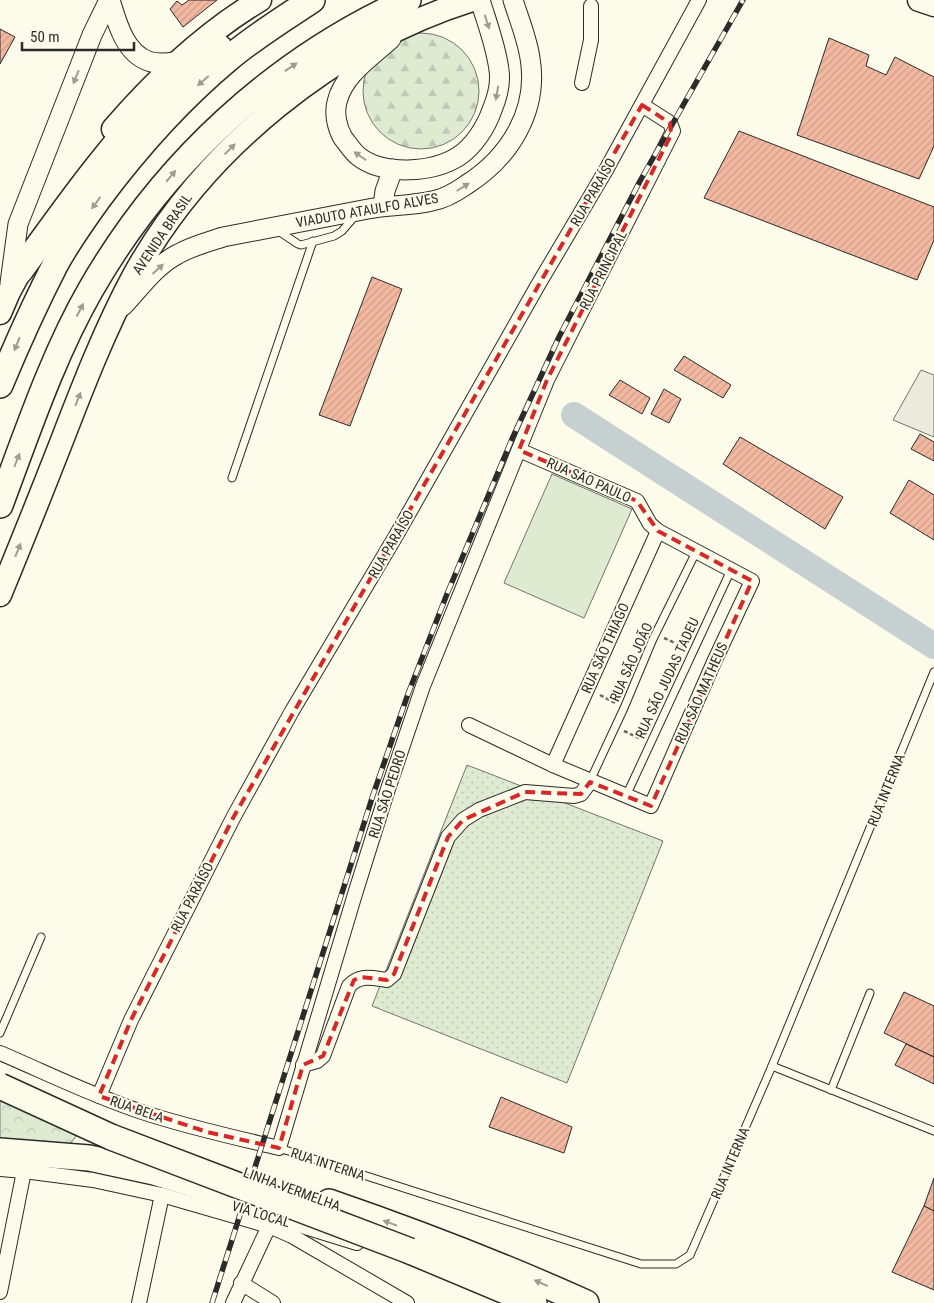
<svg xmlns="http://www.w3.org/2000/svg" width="934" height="1303" font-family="'Roboto Condensed',sans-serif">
	<defs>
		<pattern id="grass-dots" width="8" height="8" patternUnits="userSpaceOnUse" patternTransform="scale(1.25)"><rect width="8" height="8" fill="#deebd1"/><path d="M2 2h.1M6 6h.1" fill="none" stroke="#bfcab4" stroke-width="1.8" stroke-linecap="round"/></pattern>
		<pattern id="forest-firs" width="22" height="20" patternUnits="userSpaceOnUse" patternTransform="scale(1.25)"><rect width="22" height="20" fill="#deebd1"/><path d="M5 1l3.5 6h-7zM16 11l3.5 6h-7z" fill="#bfcab4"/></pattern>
		<pattern id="park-crowns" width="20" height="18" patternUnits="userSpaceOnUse" patternTransform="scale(1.25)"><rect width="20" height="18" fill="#deebd1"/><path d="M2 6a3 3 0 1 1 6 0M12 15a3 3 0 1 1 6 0" fill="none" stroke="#bfcab4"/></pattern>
		<pattern id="building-hatch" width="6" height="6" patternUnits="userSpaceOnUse" patternTransform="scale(1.25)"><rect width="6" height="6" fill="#f2b8a0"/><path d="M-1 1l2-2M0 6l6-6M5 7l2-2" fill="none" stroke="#d09e8a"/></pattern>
	</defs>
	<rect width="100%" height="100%" fill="#fdfbea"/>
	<path fill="url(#grass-dots)" stroke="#74746e" d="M467,765L663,841L567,1083L372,1006Z"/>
	<circle fill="url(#forest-firs)" stroke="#74746e" cx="421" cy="91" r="58"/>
	<path fill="url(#park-crowns)" stroke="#74746e" d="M0,1098L77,1135L70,1144L0,1139Z"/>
	<path fill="#deebd1" stroke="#74746e" d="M552,474L632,509L584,618L504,583Z"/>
	<path fill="#eceadb" stroke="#74746e" d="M921,370L934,375V437L893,420Z"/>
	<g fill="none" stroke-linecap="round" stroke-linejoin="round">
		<path stroke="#c7d0d0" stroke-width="26" d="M574,415L934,646"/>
	</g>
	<g fill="url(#building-hatch)" stroke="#2b2b2b">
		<path d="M189,0H217L183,27L170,9L177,1L182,5Z"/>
		<path d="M0,29L15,37L0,64Z"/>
		<path d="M829,38L869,55L866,66L886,75L895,57L934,77V146L919,179L797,135Z"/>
		<path d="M739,131L934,207V240L917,280L704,198Z"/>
		<path d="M372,277L402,289L350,426L319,415Z"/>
		<path d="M684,356L731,385L723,398L674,370Z"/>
		<path d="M620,380L650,398L642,414L609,395Z"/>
		<path d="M664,389L681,399L669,423L651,414Z"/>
		<path d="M920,434L934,442V461L911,449Z"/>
		<path d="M740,437L843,497L825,529L723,464Z"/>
		<path d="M909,480L934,495V540L890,513Z"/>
		<path d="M904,992L934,1006V1057L884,1033Z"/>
		<path d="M906,1044L934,1057V1084L895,1065Z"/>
		<path d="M501,1097L572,1127L564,1153L489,1127Z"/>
		<path d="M934,1178V1211L924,1206Z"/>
		<path d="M924,1206L934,1211V1290L892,1272Z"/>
	</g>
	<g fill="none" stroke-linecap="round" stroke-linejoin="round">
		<g stroke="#2b2b2b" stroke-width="9">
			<g id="service">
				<path d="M277,230L298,244L301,245L334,236L342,231L355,216"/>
				<path d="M232,478L313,241"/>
				<path d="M590,781L624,708L653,639L696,552"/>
				<path d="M626,796L731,570"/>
				<path d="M0,1033L41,937"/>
				<path d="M772,1066L934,1131"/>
				<path d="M831,1090L870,993"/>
				<path d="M279,1148L641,1264H676L690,1255L772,1066L934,672"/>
			</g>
		</g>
		<g stroke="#2b2b2b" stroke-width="16">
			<g id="minor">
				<path d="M582,83L591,40V6"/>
				<path d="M469,725L553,765L651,806L714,662L752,581L658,531L650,524L637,501L519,450"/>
				<path d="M553,765L658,531"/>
				<path d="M0,1053C47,1073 93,1096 142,1112C187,1127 233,1137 279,1148L355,894L387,792L423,686L547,380L671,135L673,131L670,123L642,105"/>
				<path d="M303,1065L317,1061L323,1056L349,986C360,974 372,978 387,980L394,974L448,837L463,820L479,810L525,792L574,796L581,794L590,782"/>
				<path d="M99,1096L131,1020L233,818L292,711L397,534L538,285L606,170L699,0"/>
				<path d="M0,1169L24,1171L93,1180L162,1195L269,1226L292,1236L407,1303"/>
				<path d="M208,1197L357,1243"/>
				<path d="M241,1283L273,1303"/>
				<path d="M0,1292L24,1171"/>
				<path d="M139,1303L162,1195"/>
				<path d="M233,1303L269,1226"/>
			</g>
		</g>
		<g stroke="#2b2b2b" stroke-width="21">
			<g id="secondary">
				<path d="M110,0C117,22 124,52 148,61C156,64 167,63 175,62"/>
				<path d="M391,39C371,57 343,75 337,102C334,113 337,128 343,138C348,144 352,151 358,156C383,176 433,173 459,156C474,146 486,127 492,110C497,98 501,83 499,70C496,46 487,23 480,0"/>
				<path d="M383,206L385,191L393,169"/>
				<path d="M10,283L18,224L92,35L109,0"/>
				<path d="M123,306C140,288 156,265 178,254C192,246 208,242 223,237C271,228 319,218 368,209C389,205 411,206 432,201C444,199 456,192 466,185C509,158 539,111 530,58C527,38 519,19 513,0"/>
			</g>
		</g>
		<g stroke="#2b2b2b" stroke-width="25">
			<g id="trunk">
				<path d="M919,0L934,5"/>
				<path d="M113,129C156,79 203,34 260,0"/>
				<path d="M0,313L9,292L29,255"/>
				<path d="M0,595C21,544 41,494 61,443C83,386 105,329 134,275C204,148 335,43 472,0"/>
			</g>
		</g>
		<g stroke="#2b2b2b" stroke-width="28">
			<g id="motorway">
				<path d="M20,271C64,211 107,148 160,96C179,78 199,62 219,47"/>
				<path d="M0,385C17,344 35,304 55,265C68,241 84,219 99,198C137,147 179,100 228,59C254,37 283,19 312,0"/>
				<path d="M0,505C27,433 53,355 91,289C164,162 275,60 408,0"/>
				<path d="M0,1151L89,1158L154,1172L219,1192"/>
				<path d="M329,1202C416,1232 502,1265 586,1303"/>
				<path d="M410,1251L534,1303"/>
			</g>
		</g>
		<g stroke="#6a6964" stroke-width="2.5" stroke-dasharray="4 2.5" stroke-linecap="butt">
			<path d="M664,638L684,647"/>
			<path d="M600,695L615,703"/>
			<path d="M624,731L641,739"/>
		</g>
		<use href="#service" stroke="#fdfbea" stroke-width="7"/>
		<use href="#minor" stroke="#fdfbea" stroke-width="14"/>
		<use href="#secondary" stroke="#fdfbea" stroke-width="19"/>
		<use href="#trunk" stroke="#fdfbea" stroke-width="22"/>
		<use href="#motorway" stroke="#fdfbea" stroke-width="25"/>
		<g stroke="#2b2b2b" stroke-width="5.5">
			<path id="rail" d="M212,1303L373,795L408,694L447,594L512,439L559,337L640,181L743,0"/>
		</g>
		<use href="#rail" stroke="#fdfbea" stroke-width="4" stroke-dasharray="11" stroke-linecap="butt"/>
		<g stroke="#2b2b2b" stroke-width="28" stroke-linecap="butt">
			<path id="motorway-bridge" d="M0,1086L111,1137L410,1251"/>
		</g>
		<use href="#motorway-bridge" stroke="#fdfbea" stroke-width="25"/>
	</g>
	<defs><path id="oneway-solid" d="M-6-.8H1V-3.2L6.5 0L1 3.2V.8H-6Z" transform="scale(1.25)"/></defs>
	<g fill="#9e9d94">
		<use href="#oneway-solid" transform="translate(487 22) rotate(72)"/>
		<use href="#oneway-solid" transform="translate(291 67) rotate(-34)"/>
		<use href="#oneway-solid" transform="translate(76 77) rotate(112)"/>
		<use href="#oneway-solid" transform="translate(203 81) rotate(139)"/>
		<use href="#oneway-solid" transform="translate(497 93) rotate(100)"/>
		<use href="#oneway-solid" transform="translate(230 149) rotate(-44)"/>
		<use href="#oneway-solid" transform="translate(360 156) rotate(-145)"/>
		<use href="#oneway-solid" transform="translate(171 176) rotate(-50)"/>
		<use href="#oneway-solid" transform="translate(463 187) rotate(-32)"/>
		<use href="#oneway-solid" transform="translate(96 203) rotate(126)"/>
		<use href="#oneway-solid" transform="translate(158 269) rotate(-42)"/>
		<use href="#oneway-solid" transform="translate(80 310) rotate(-63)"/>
		<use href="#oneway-solid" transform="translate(17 344) rotate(112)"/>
		<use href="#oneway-solid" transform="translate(78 399) rotate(-69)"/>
		<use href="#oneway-solid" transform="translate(17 460) rotate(-69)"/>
		<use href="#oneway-solid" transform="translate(18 550) rotate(-68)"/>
		<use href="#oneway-solid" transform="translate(390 1223) rotate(-160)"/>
		<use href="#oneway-solid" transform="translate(541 1283) rotate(-156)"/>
	</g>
	<path fill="none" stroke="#d62828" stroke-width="4" stroke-dasharray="10 6" stroke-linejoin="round" d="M642,105L670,123L671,135L547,380L519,450L637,501L658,531L752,581L651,806L590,782L581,794L525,792L463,820L448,837L394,974L387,980L361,977L354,980L323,1056L303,1065L279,1148L207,1132L99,1096L131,1020L233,818Z"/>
	<g text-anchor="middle" stroke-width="4" stroke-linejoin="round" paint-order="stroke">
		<g font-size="14" fill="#2b2b2b" stroke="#fdfbea">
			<text transform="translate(593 192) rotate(-60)" y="5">RUA PARAÍSO</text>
			<text transform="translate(367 210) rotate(-10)" y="5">VIADUTO ATAULFO ALVES</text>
			<text transform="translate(162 234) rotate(-56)" y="5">AVENIDA BRASIL</text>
			<text transform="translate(603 270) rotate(-63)" y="5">RUA PRINCIPAL</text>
			<text transform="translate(589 480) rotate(24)" y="5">RUA SÃO PAULO</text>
			<text transform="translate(391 544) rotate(-60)" y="5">RUA PARAÍSO</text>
			<text transform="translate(605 648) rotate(-66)" y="5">RUA SÃO THIAGO</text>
			<text transform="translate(631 662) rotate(-66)" y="5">RUA SÃO JOÃO</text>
			<text transform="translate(667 678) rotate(-65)" y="5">RUA SÃO JUDAS TADEU</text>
			<text transform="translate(701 693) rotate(-66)" y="5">RUA SÃO MATHEUS</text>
			<text transform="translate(886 790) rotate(-68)" y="5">RUA INTERNA</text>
			<text transform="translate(387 794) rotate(-72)" y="5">RUA SÃO PEDRO</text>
			<text transform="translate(192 897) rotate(-63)" y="5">RUA PARAÍSO</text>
			<text transform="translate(137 1109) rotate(19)" y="5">RUA BELA</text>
			<text transform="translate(730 1163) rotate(-67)" y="5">RUA INTERNA</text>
			<text transform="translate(328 1164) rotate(18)" y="5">RUA INTERNA</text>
			<text transform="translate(292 1189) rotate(20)" y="5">LINHA VERMELHA</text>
			<text transform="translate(261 1214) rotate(17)" y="5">VIA LOCAL</text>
		</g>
	</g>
	<path d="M22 42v8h112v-8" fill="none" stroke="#2b2b2b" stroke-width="2.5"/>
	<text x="30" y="42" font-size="15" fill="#2b2b2b" stroke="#fdfbea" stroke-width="4" paint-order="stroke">50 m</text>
</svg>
